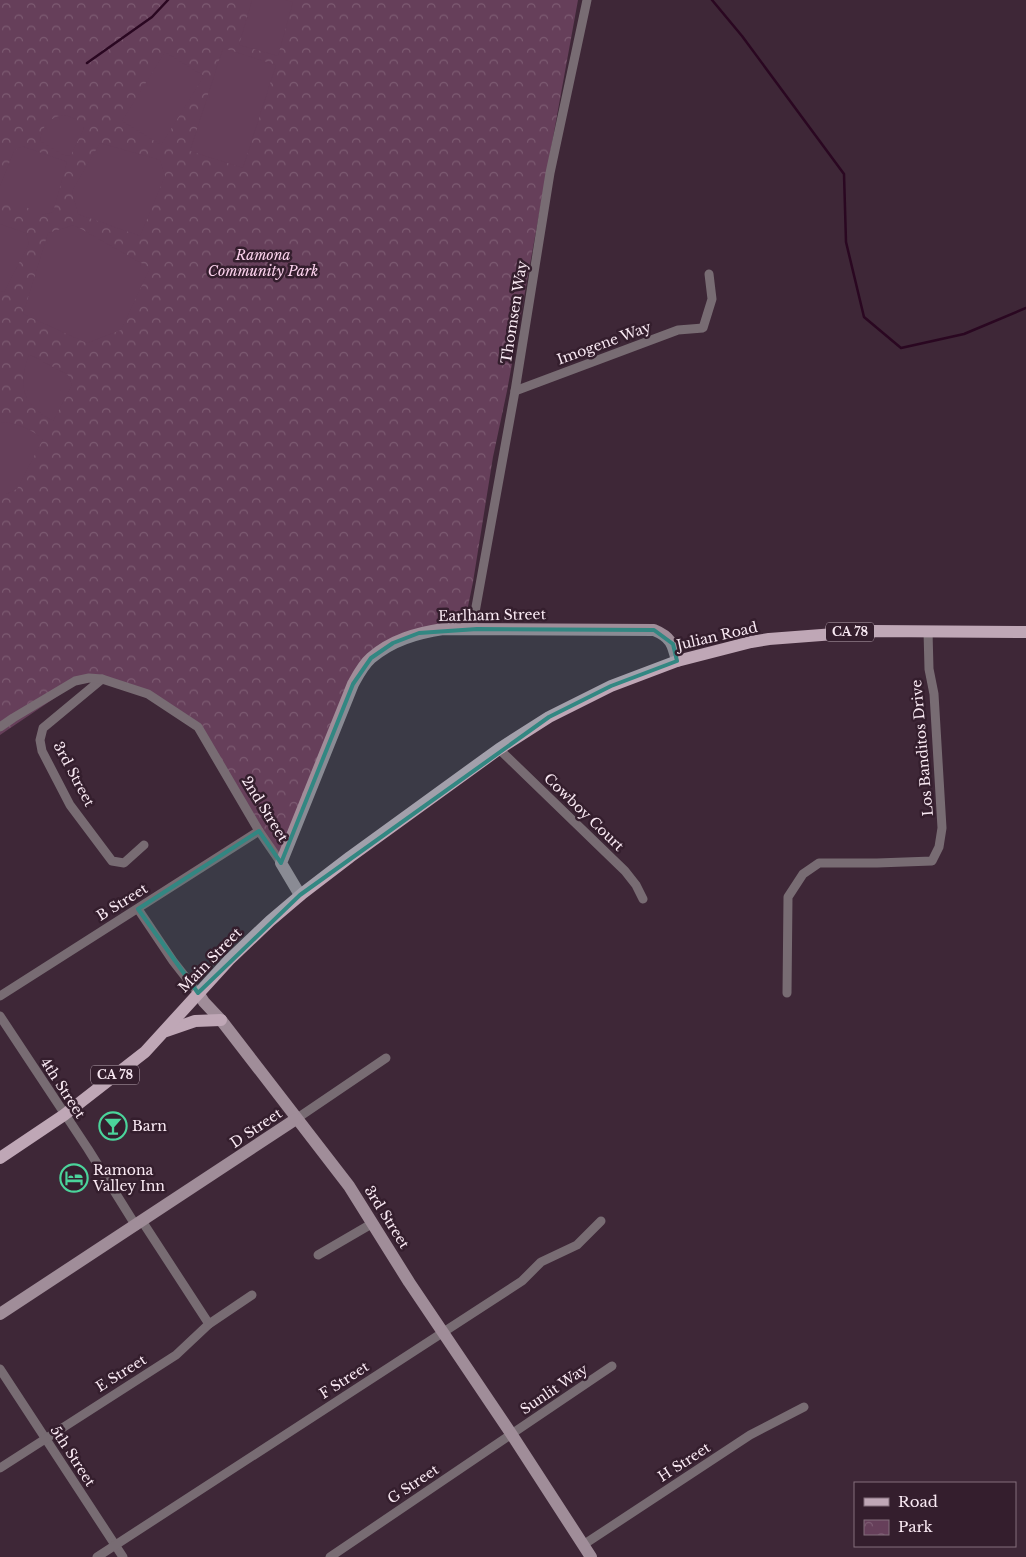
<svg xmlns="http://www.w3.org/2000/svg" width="1026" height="1557" font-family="'Libre Baskerville',serif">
	<defs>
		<pattern id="park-crowns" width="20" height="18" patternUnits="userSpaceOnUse" patternTransform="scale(1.25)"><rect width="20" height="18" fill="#663f5a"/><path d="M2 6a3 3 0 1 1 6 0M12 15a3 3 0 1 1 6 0" fill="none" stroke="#7d5b72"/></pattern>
	</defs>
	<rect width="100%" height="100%" fill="#3e2737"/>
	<path fill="url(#park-crowns)" d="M0,0H578L507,391L493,457L473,582L466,616L458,629L429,631L367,663L284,868L205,738L172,708L99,679L74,685L0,735Z"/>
	<g fill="#663f5a">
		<path d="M252,0H285L293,2L278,56L239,45Z"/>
		<path d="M223,48L276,65L243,168L190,151Z"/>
		<path d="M165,52L204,76L161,145L122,121Z"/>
		<path d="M65,115L76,119L84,128L71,155L65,156L40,141C42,126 49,117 65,115Z"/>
		<path d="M100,143L160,160L165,176L140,236L78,214L72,191Z"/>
		<path d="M22,146L67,162L53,212L42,215L0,194V186L14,151Z"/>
		<path d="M0,224L26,233L29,244L4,292L0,291Z"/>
		<path d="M74,225L150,268L121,330L87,343L23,314L48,233Z"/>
		<path d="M29,354L68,375L72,385L53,421C21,404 18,386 29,354Z"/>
		<path d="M0,422C15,422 31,429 43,439L17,489L6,494L0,491Z"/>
	</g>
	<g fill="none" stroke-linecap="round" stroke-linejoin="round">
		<g stroke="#2a0721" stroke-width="2.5">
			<path d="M712,0L742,36L844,174L846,242L864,317L901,348L964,334L1026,308"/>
			<path d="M87,63L152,17L168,0"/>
		</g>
		<g stroke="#786c73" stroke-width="9">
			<path d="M515,391L678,330L703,328L712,299L709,274"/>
			<path d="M472,629L515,391L550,173L587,0"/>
			<path d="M102,679L43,728L40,740L42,751L70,805L112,861L124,863L144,845"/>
			<path d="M0,727L13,718L75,681L89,678L102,679L148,694L198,727L259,831L281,863"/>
			<path d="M499,749L625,871L636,885L643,899"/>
			<path d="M138,909L173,961L198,993"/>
			<path d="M787,993L788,897L803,874L819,863H877L932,861L939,847L942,828L934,694L929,669L928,631"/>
			<path d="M0,996L259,831"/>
			<path d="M0,1016L88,1149L136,1226"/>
			<path d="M296,1119L386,1058"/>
			<path d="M142,1221L209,1324"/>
			<path d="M318,1255L373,1223"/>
			<path d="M0,1369L123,1557"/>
			<path d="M0,1468L176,1355L209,1324L252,1295"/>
			<path d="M583,1545L750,1435L804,1407"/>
			<path d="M97,1557L522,1281L541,1262L577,1245L601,1221"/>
			<path d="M330,1557L612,1366"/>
		</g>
		<g stroke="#a08d99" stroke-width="12">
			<path d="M300,895L281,863L353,684C358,675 363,665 371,658C392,640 417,633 443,629L654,630C671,637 673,644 677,661"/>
			<path d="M198,993L204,1002L221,1020L349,1186L409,1282L512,1435L591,1557"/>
			<path d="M0,1314L296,1119"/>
		</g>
		<g stroke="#bfa7b6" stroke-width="12">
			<path d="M166,1031L195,1021L221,1020"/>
			<path d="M0,1158L64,1115L145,1052L229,960L270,921L303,893L350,857L499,749L549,717L611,686L677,661L751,642L769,639L874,631L1026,632"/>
		</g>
	</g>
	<path fill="#328782" fill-opacity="0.2" stroke="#328782" stroke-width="4" stroke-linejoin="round" d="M477,629L654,630L673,644L677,661L611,686L549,717L300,895L198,993L138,909L259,831L281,863L353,684L371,658L393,643L419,633Z"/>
	<defs>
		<g id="bar-ring" transform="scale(1.4375)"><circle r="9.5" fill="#341e2d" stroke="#4bd49b" stroke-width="1.5"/><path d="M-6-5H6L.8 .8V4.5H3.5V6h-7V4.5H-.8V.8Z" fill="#4bd49b"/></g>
		<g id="hotel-ring" transform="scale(1.4375)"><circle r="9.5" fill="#341e2d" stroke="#4bd49b" stroke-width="1.5"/><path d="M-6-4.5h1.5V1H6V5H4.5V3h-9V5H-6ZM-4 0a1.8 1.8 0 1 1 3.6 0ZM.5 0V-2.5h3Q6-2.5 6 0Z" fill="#4bd49b"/></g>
	</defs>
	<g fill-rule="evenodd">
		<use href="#bar-ring" x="113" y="1126"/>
		<use href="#hotel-ring" x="74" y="1178"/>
	</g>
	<g text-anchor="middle" stroke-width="5" stroke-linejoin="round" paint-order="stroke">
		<g fill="#341e2d" stroke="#beacb8" stroke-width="1">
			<rect x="826" y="622.5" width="48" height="19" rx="4"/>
			<rect x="91" y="1065.5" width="48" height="19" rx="4"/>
		</g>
		<g font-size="12" font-weight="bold" fill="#f9e9f3">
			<text x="850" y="636">CA 78</text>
			<text x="115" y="1079">CA 78</text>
		</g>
		<g font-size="14" font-style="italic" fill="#fcd2ed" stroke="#341e2d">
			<text x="263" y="260">Ramona<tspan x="263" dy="16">Community Park</tspan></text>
		</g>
		<g font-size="14" fill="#f9e9f3" stroke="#341e2d">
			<text transform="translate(514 312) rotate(-81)" y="5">Thomsen Way</text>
			<text transform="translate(604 343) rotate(-20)" y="5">Imogene Way</text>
			<text transform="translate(492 615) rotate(-1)" y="5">Earlham Street</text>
			<text transform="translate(717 636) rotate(-13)" y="5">Julian Road</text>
			<text transform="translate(922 748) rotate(-95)" y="5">Los Banditos Drive</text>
			<text transform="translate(74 774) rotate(62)" y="5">3rd Street</text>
			<text transform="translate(265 809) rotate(58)" y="5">2nd Street</text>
			<text transform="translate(584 812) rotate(44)" y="5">Cowboy Court</text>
			<text transform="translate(122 902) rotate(-32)" y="5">B Street</text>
			<text transform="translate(210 960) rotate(-46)" y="5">Main Street</text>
			<text transform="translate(63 1088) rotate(57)" y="5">4th Street</text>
			<text transform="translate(256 1128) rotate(-34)" y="5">D Street</text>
			<text transform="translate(387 1217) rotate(58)" y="5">3rd Street</text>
			<text transform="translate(121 1373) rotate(-32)" y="5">E Street</text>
			<text transform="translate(344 1380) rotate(-33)" y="5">F Street</text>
			<text transform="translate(554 1389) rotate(-34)" y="5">Sunlit Way</text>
			<text transform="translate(73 1456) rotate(57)" y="5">5th Street</text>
			<text transform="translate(684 1462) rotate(-33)" y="5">H Street</text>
			<text transform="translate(413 1484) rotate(-34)" y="5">G Street</text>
		</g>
		<g font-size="14" fill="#f9e9f3" stroke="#341e2d" text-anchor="start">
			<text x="132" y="1131">Barn</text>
			<text x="93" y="1175">Ramona<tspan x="93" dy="16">Valley Inn</tspan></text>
		</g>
	</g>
	<rect x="854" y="1482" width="162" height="65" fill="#341e2d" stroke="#836f7c"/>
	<rect x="864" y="1498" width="25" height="8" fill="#bfa7b6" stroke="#836f7c"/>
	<text x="898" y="1507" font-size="15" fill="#f9e9f3">Road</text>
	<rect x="864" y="1520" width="25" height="15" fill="url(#park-crowns)" stroke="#836f7c"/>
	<text x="898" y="1532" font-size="15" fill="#f9e9f3">Park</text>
</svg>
